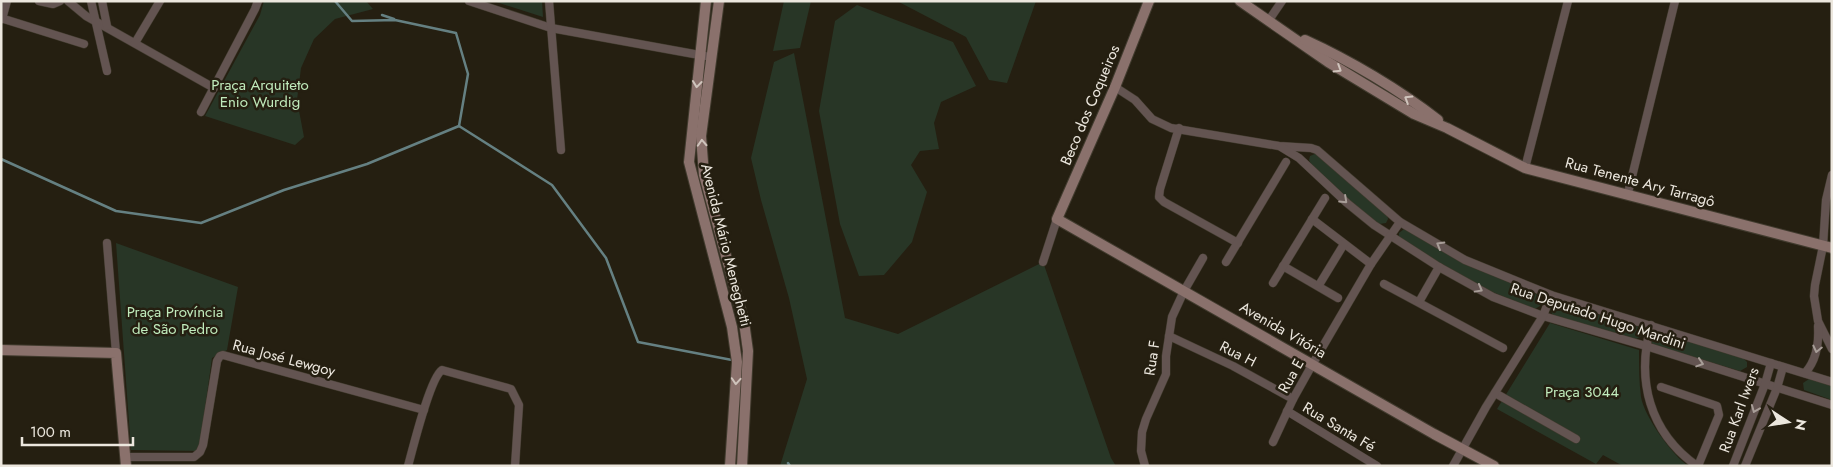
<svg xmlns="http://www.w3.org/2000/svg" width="1833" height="467" font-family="Jost,sans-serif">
	<rect width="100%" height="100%" fill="#251f11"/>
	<g fill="#283626">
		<path d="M264,1H366L373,9L335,19L314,39L301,68L297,100L304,137L295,145L205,116L260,15Z"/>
		<path d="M493,1H542L543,17Z"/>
		<path d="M784,1H811L800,48L773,51Z"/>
		<path d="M897,1H1036L1007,83L989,80L966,37Z"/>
		<path d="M857,5L953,42L976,86L941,102L934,123L939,149L920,151L911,165L927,192L912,242L884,275L859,276L840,224L819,111L835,21Z"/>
		<path d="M794,53L845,318L898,334L1043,262L1111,458L1116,466H780L807,379L789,298L761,200L751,158L774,62Z"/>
		<path d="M1317,153L1387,214L1388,219L1386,223L1379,224L1350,202L1311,164L1309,160L1310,156Z"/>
		<path d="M1404,229L1469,265L1538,295L1541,301L1540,306L1535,309L1495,293L1456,274L1399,238V233Z"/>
		<path d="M116,243L238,287L227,350L212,358L199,451L131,450Z"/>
		<path d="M1556,302L1639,327L1643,330L1642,336L1636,339L1553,315L1549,308L1551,304Z"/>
		<path d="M1550,323L1639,350C1639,366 1639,382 1641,397C1644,416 1673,457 1689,466H1623L1603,455L1596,464L1497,409Z"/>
		<path d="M1657,332L1743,358L1747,362V367L1740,371L1654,345L1650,341L1652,334Z"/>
		<path d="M1809,379L1832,386V400L1804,390L1803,383Z"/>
	</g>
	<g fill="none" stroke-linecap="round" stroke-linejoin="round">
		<g stroke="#658082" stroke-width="2.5">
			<path d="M335,1L352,21L395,20L456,33L468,74L459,126"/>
			<path d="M382,15L394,19"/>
			<path d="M459,126L552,185L606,258L638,342L732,360"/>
			<path d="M1,159L116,211L201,223L284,190L367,164L459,126"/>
			<path d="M788,463L790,466"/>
		</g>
		<g stroke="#413b2e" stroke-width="9">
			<g id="street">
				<path d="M39,1L53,4L60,1"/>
				<path d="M68,1L86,16L214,88"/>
				<path d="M91,1L107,71"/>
				<path d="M102,1L107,26"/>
				<path d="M469,1L551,28L705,56"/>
				<path d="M549,1L561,150"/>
				<path d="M1,18L84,44"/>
				<path d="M2,19L7,1"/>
				<path d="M1269,20L1282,1"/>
				<path d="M135,43L160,1"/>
				<path d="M1115,87L1135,100L1152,119L1171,128L1279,146L1311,148L1317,150L1400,222L1465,260L1551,295L1832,382"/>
				<path d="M201,112L255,9L258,1"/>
				<path d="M1179,128L1160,189L1159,197L1164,202L1238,243"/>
				<path d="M1281,147L1299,158L1347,203L1374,225L1439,267L1493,297L1543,316L1646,346L1832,405"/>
				<path d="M1525,168L1568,1"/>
				<path d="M1832,175L1826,200L1823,246L1815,285L1814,296L1818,321L1832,349"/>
				<path d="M1628,193L1675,1"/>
				<path d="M1312,219L1371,264"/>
				<path d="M107,243L116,353"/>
				<path d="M1043,262L1057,219"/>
				<path d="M1226,262L1286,162"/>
				<path d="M1283,266L1338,298"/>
				<path d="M1273,283L1325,198"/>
				<path d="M1384,284L1503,348"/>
				<path d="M1319,285L1344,244"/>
				<path d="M1419,302L1439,267"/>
				<path d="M1651,325C1636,380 1649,432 1697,466"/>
				<path d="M1169,336L1233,366L1293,399"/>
				<path d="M1805,373C1817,360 1819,343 1818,326"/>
				<path d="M1661,387L1717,406L1719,415L1698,466"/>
				<path d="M1495,393L1576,439"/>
				<path d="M1287,411L1377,466"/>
				<path d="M1273,442L1293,399L1312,365L1371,264L1400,222"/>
				<path d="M125,457H194L200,452L203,445L217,361L220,356L223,355L424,410"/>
				<path d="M408,466C413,448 430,378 442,370L511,389L519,405L515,466"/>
				<path d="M1145,466L1141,451L1142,432L1146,419L1166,374V356L1172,317L1184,291L1203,258"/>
				<path d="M1453,466L1486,407L1543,316L1551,295"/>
				<path d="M1733,466L1765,384L1771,363"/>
				<path d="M1745,466L1777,388L1783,367"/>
			</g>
		</g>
		<g stroke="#413b2e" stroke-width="12">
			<g id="secondary">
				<path d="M706,1L689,162L732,327L737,362L730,466"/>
				<path d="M719,1L701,136L704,175L744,322L748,351L742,466"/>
				<path d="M1149,1L1115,87L1057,219L1434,434L1494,466"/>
				<path d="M1240,1L1328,62L1414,114L1447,128L1525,168L1832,248"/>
				<path d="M1305,40C1349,60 1400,90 1438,120"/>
				<path d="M1,350L116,353L126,466"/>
			</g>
		</g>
		<use href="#street" stroke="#635451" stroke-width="8"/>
		<use href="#secondary" stroke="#8a716c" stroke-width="10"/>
	</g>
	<defs><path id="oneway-chevron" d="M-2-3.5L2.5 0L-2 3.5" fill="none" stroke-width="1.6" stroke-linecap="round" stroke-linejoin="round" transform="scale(1.25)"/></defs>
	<g stroke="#cfc4bc">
		<use href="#oneway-chevron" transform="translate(1338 69) rotate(32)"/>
		<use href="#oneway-chevron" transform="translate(697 84) rotate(96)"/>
		<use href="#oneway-chevron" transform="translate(1408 99) rotate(-148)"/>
		<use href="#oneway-chevron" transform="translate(702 143) rotate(-93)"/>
		<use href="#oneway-chevron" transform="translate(736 381) rotate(94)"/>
	</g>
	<g stroke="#a89e98">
		<use href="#oneway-chevron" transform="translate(1344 200) rotate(43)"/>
		<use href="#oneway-chevron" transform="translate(1440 245) rotate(-150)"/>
		<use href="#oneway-chevron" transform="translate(1479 289) rotate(29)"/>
		<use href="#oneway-chevron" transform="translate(1817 349) rotate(103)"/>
		<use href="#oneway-chevron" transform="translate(1700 363) rotate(18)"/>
		<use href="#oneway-chevron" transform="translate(1755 409) rotate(112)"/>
	</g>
	<g text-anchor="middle" stroke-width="5" stroke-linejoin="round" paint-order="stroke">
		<g font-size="15" fill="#c0ebbc" stroke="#251f11">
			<text x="260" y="90">Praça Arquiteto<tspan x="260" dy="17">Enio Wurdig</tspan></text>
			<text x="175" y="317">Praça Província<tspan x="175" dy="17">de São Pedro</tspan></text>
			<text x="1582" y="397">Praça 3044</text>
		</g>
		<g font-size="15" fill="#ece7de" stroke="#251f11">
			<text transform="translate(1090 105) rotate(-67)" y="5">Beco dos Coqueiros</text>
			<text transform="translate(1640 182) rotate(15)" y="5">Rua Tenente Ary Tarragô</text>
			<text transform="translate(726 245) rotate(76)" y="5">Avenida Mário Meneghetti</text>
			<text transform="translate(1598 316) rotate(18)" y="5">Rua Deputado Hugo Mardini</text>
			<text transform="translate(1283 330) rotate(30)" y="5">Avenida Vitória</text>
			<text transform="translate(1238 354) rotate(27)" y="5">Rua H</text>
			<text transform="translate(284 358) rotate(15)" y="5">Rua José Lewgoy</text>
			<text transform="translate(1152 358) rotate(-81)" y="5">Rua F</text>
			<text transform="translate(1291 376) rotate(-61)" y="5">Rua E</text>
			<text transform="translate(1739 410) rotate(-70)" y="5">Rua Karl Iwers</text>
			<text transform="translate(1339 427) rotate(31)" y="5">Rua Santa Fé</text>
		</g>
	</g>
	<rect width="1833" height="467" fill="none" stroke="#ece7de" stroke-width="5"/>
	<g transform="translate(1788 422) rotate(102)" stroke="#251f11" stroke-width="4" paint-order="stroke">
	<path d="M0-4L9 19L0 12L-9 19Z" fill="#ece7de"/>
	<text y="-8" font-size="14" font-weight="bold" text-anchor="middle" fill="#ece7de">N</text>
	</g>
	<path d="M22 437v8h111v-8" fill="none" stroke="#ece7de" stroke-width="2.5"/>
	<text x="30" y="437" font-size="15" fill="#ece7de" stroke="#251f11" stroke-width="4" paint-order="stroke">100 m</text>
</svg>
